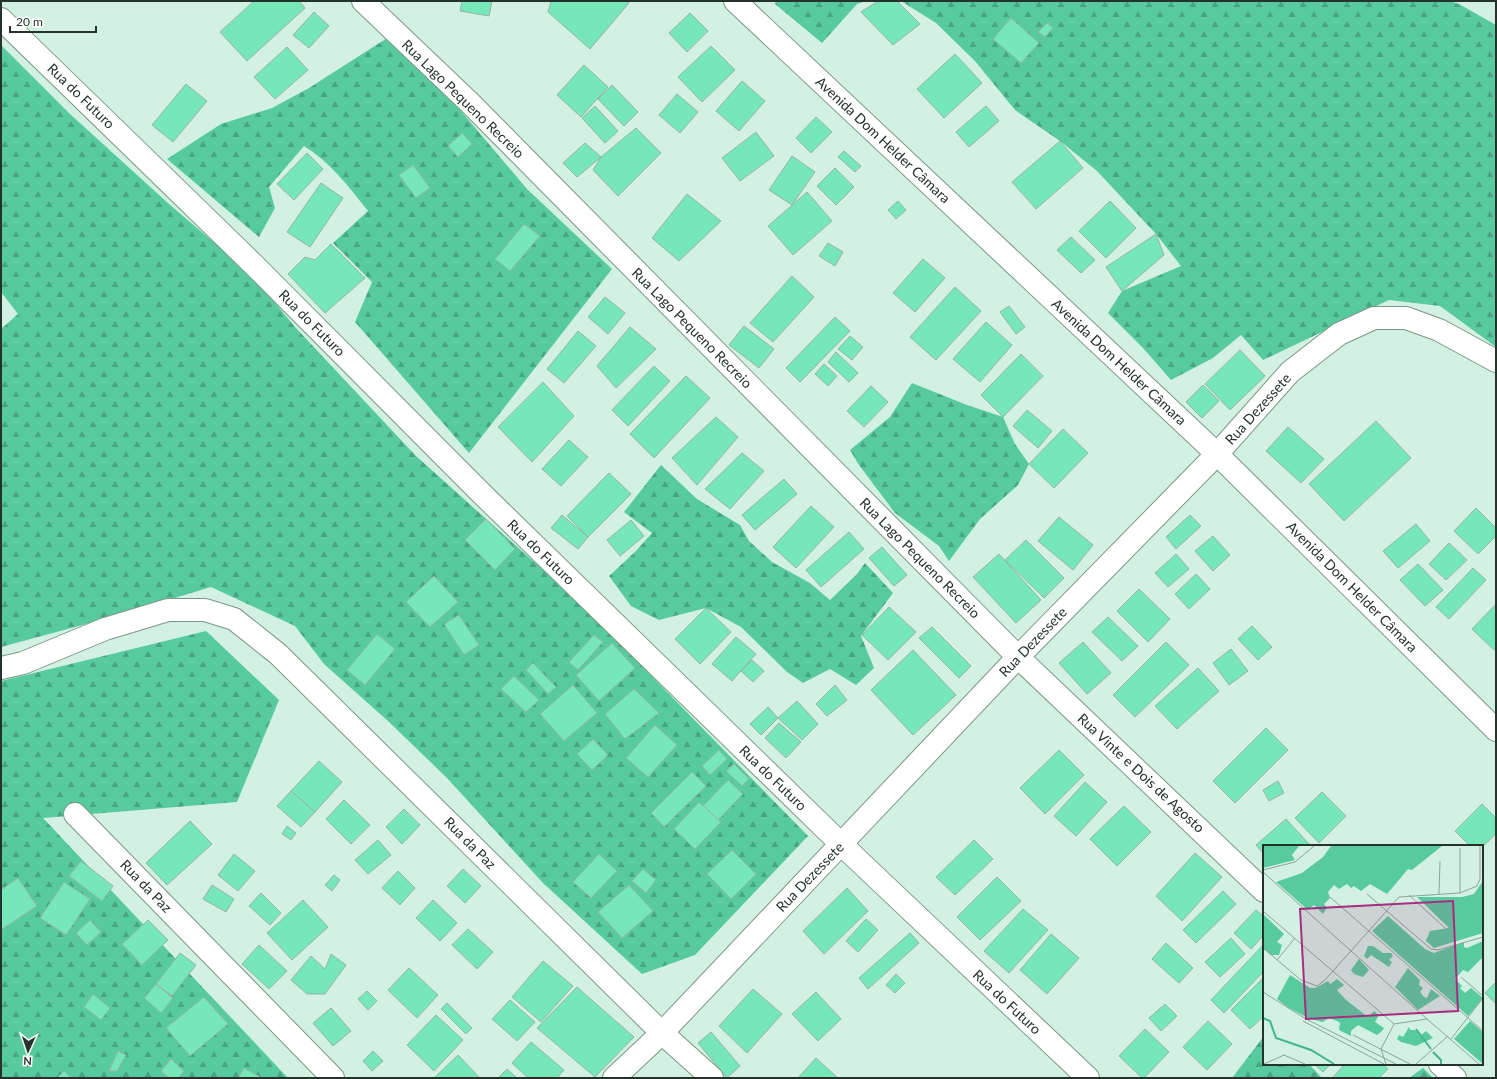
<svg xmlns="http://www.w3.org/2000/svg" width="1497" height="1079" font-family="Lato,sans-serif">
	<defs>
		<pattern id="forest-firs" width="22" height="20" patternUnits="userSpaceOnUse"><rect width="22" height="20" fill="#57cb9e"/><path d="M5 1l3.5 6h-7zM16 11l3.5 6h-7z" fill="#48a581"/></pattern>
	</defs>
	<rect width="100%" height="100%" fill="#d3f1e2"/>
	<g fill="url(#forest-firs)">
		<path d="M776,1H866L857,4L822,43L775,4Z"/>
		<path d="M901,1H1450L1459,4L1496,25V347L1440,306L1389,300L1263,360L1241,335L1213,358L1171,380L1143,348L1108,313L1122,291L1181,266L1156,234L1097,171L1060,141L1015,110L975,61L936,23Z"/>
		<path d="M395,33L527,189L612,269L469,453L355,322L372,282L333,243L368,211C349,187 330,162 304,146L269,187L275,208L259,237L167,159L221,124L272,108L309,88Z"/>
		<path d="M1,45L70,114L169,204L252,275L295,327L416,456L581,604L808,836L695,955L642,974L543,883L447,778L388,721L324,664L295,626L211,587L112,617L1,647V329L18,314L1,292Z"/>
		<path d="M912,383L967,405L1003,417L1015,444L1029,464L1018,485L980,519L949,561L939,546L895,513L859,465L850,450L890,417Z"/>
		<path d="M661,465L697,499L740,525L749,541L772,562L810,583L830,600L857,574L865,563L893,593L861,636L874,668L856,685L830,669L803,683L787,672L741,627L706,608L659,620L631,606L609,576L636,551L652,533L624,512Z"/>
		<path d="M206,631L279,700L237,802L43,818L288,1078H1V681Z"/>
		<path d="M1264,1036V1064H1309L1322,1078H1232Z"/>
		<path d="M1423,1068L1433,1078H1409Z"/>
	</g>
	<g fill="#76e7b9" stroke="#97b3a5">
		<path d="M254,1H299L305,8L247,61L220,32Z"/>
		<path d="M462,1H492L489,16L460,11Z"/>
		<path d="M551,1H627L629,3L590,49L548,12Z"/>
		<path d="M878,1H897L920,24L893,45L861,12Z"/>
		<path d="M314,12L329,26L309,48L293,35Z"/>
		<path d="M690,13L708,31L687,52L669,33Z"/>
		<path d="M1011,18L1039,43L1021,63L993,39Z"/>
		<path d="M1047,23L1053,28L1045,37L1038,32Z"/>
		<path d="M711,46L735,70L702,102L678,77Z"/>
		<path d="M287,47L308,70L275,99L254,77Z"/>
		<path d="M955,54L982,83L944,118L917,89Z"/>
		<path d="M584,65L608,87L581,117L557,95Z"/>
		<path d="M742,81L765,101L739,131L716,111Z"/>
		<path d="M186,84L207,101L173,142L152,125Z"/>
		<path d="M612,85L638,112L624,126L598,99Z"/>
		<path d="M677,94L698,112L680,133L659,115Z"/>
		<path d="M595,106L618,131L605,143L582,118Z"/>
		<path d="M986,106L999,121L969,147L956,132Z"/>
		<path d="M816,117L832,132L811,153L796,138Z"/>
		<path d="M636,128L661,153L618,196L593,170L601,157Z"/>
		<path d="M756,132L774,156L740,181L722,158Z"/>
		<path d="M462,133L472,144L458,157L448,146Z"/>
		<path d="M1060,141L1083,168L1036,209L1012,182Z"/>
		<path d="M585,143L601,157L577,177L563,163Z"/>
		<path d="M844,151L861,166L855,172L838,157Z"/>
		<path d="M307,153L323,169L294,200L277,184Z"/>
		<path d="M792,156L815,172L792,205L769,190Z"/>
		<path d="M413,165L430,188L416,198L399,175Z"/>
		<path d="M835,168L854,187L836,205L817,186Z"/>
		<path d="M321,183L343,198L310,247L287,232Z"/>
		<path d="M807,192L832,221L793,255L768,226Z"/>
		<path d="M687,194L721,221L679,261L652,238Z"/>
		<path d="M898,201L906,210L896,219L888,210Z"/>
		<path d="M1110,201L1136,228L1106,258L1079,231Z"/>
		<path d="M524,224L540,236L510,271L495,259Z"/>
		<path d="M1156,234L1164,255L1122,291L1106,267Z"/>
		<path d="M1071,237L1095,260L1081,273L1057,250Z"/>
		<path d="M828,243L843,252L835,266L819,256Z"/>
		<path d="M331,244L365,278L325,313L288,274L305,257L315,260Z"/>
		<path d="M923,259L945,278L915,312L893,293Z"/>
		<path d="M792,276L814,297L773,342L750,323Z"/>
		<path d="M955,287L981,311L936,360L910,337Z"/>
		<path d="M605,297L625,313L608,334L588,317Z"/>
		<path d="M1009,306L1025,327L1016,334L1000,312Z"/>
		<path d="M835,317L850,331L800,382L786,368Z"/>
		<path d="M986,322L1012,345L980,382L953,359Z"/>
		<path d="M744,326L774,349L759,368L729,345Z"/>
		<path d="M630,327L656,349L616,388L597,366Z"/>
		<path d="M578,331L596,346L564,383L547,369Z"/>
		<path d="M850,336L863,347L852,360L838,349Z"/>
		<path d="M1240,350L1265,376L1230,410L1205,384Z"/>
		<path d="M836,352L858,373L849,382L828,362Z"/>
		<path d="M1021,354L1043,376L1003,417L981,395Z"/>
		<path d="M824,364L837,376L828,386L815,374Z"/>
		<path d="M654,366L670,381L628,426L612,410Z"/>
		<path d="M686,376L710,398L654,458L630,434Z"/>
		<path d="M543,382L574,416L532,462L498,427Z"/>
		<path d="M1203,385L1219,401L1202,418L1186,402Z"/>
		<path d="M871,386L888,402L864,427L847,411Z"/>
		<path d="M1027,410L1052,431L1038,448L1013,426Z"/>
		<path d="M716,417L738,437L697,485L672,458Z"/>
		<path d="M1376,421L1411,458L1344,521L1309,484Z"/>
		<path d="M1288,427L1324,459L1301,483L1266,451Z"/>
		<path d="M1063,429L1088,453L1054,488L1029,464Z"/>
		<path d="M569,440L588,457L561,486L542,469Z"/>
		<path d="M742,453L764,471L730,509L705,489Z"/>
		<path d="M609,473L631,494L588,537L567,516Z"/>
		<path d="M784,479L797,494L755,530L742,515Z"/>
		<path d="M811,506L834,527L796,568L773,547Z"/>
		<path d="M1476,508L1496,528V536L1478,554L1454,531Z"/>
		<path d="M562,515L588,537L578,549L551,528Z"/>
		<path d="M1190,515L1201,526L1176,549L1166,537Z"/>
		<path d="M1059,517L1093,545L1073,570L1038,541Z"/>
		<path d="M486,519L515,549L495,570L465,540Z"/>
		<path d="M631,520L644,536L620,556L607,540Z"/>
		<path d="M1416,524L1430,541L1398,568L1383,551Z"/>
		<path d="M849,532L864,549L821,587L806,570Z"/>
		<path d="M1213,536L1230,555L1213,571L1195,551Z"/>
		<path d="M1026,540L1064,578L1044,598L1005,560Z"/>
		<path d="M1449,543L1467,560L1446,580L1429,564Z"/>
		<path d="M882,547L907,575L894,586L869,558Z"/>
		<path d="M999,554L1041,600L1016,623L973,577Z"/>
		<path d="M1176,554L1189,569L1168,587L1155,573Z"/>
		<path d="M1418,564L1443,590L1425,606L1400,580Z"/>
		<path d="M1473,568L1486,580L1449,619L1436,607Z"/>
		<path d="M1196,574L1210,589L1189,609L1175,594Z"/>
		<path d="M434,576L458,602L430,627L406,602Z"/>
		<path d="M1139,589L1170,619L1148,642L1117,611Z"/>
		<path d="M1496,604V648L1494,650L1472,629Z"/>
		<path d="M889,607L916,632L888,660L862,635Z"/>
		<path d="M706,608L731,632L700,664L675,639Z"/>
		<path d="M459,615L479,645L464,655L444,624Z"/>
		<path d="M1108,617L1138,646L1122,661L1092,632Z"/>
		<path d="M1252,626L1272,647L1258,660L1238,639Z"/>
		<path d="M932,627L971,666L959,678L919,638Z"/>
		<path d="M377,634L395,649L365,685L347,670Z"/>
		<path d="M594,635L603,642L578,670L569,662Z"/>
		<path d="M736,637L756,654L732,681L712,664Z"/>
		<path d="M1083,642L1111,673L1087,694L1059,663Z"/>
		<path d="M1166,642L1189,665L1135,717L1113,695Z"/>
		<path d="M612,643L635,668L599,701L576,675Z"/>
		<path d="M1231,649L1248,671L1229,685L1213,663Z"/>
		<path d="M913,650L956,695L913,735L871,690Z"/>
		<path d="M752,660L764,671L753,682L741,671Z"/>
		<path d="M533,663L556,687L548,694L526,670Z"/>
		<path d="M1198,668L1219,691L1177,729L1155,706Z"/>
		<path d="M514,676L539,700L526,712L501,689Z"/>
		<path d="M573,685L597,713L564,741L540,714Z"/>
		<path d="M835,685L847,700L827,716L816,704Z"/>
		<path d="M634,689L659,713L625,739L605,714Z"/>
		<path d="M797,701L818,724L802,740L778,718Z"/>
		<path d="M768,707L778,718L761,735L750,724Z"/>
		<path d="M779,723L801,742L786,758L765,738Z"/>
		<path d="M655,725L677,745L648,777L626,758Z"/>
		<path d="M1266,728L1288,750L1235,803L1213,781Z"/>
		<path d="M593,739L608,755L592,770L577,754Z"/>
		<path d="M719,750L727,759L710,775L702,766Z"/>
		<path d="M1059,750L1084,775L1045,814L1020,788Z"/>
		<path d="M319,761L342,782L315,812L291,791Z"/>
		<path d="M734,764L749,779L742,786L726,771Z"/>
		<path d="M692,772L706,786L664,827L651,813Z"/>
		<path d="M728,780L743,794L718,820L703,806Z"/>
		<path d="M1278,781L1284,793L1269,801L1263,790Z"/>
		<path d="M1085,782L1107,802L1076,836L1054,816Z"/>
		<path d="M291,791L315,812L301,827L277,806Z"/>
		<path d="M1322,792L1346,816L1319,843L1295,818Z"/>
		<path d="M344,800L370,825L351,844L326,819Z"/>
		<path d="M699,802L721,822L695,849L674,829Z"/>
		<path d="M1482,804L1496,818V834L1482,847V846H1470L1455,831Z"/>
		<path d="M1124,806L1151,832L1117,866L1090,839Z"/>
		<path d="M404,809L420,825L402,844L386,827Z"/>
		<path d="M1286,819L1311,846H1264V854L1256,845Z"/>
		<path d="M190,821L212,844L167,885L146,863Z"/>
		<path d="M287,826L296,833L291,840L282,834Z"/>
		<path d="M378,840L391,855L368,874L355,860Z"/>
		<path d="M974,840L993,859L955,895L936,877Z"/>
		<path d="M732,850L756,874L731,899L707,874Z"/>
		<path d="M1195,853L1222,877L1182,921L1156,896Z"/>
		<path d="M234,854L255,871L238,891L218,875Z"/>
		<path d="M599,854L617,871L591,898L573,882Z"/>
		<path d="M81,861L113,886L102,901L69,876Z"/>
		<path d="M463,869L481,886L465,903L447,886Z"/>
		<path d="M643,869L656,880L646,893L632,881Z"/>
		<path d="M398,871L415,888L400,905L382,888Z"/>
		<path d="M334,875L340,880L332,891L325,885Z"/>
		<path d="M997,877L1021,901L980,940L957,917Z"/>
		<path d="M18,878L37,906L1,930V890Z"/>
		<path d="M64,882L90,899L66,935L40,918Z"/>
		<path d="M212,885L234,899L226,912L203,899Z"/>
		<path d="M629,885L653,911L622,938L598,912Z"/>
		<path d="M847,888L868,911L824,954L803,931Z"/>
		<path d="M1223,891L1236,904L1196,943L1183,930Z"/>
		<path d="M261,893L281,913L270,925L249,906Z"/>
		<path d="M303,900L328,927L292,960L267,933Z"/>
		<path d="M433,900L457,923L440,941L416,918Z"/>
		<path d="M1023,909L1048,930L1009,973L984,951Z"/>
		<path d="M1256,910L1264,917V935L1251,949L1234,933Z"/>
		<path d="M866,919L878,930L858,952L846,941Z"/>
		<path d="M90,920L101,932L87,945L76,933Z"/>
		<path d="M148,920L168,940L142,965L122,944Z"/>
		<path d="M468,929L493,952L477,969L452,945Z"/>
		<path d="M910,933L919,943L868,989L859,978Z"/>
		<path d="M1051,934L1079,958L1047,994L1020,970Z"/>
		<path d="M1231,938L1245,954L1220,977L1205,962Z"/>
		<path d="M1166,943L1193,968L1179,983L1152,959Z"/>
		<path d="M1264,944V971L1224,1013L1211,1000Z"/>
		<path d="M259,945L287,971L269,989L242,964Z"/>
		<path d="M180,953L196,965L172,996L156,984Z"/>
		<path d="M331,954L346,965L325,994H307L291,980L311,956L325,969Z"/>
		<path d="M543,961L573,986L541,1022L512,997Z"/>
		<path d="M409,968L438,995L417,1018L388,990Z"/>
		<path d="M896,974L905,983L895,993L886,985Z"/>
		<path d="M1264,977V1016L1250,1029L1231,1010Z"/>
		<path d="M1496,982V1004L1485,993Z"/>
		<path d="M156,984L173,998L161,1013L144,998Z"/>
		<path d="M577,987L634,1037L595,1077L537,1028Z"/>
		<path d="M753,989L782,1014L747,1053L719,1026Z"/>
		<path d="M367,991L377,1001L368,1010L358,999Z"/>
		<path d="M816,992L841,1019L818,1041L792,1014Z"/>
		<path d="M93,994L110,1008L101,1020L84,1007Z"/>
		<path d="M204,997L228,1024L190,1056L166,1028Z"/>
		<path d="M510,1000L535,1022L517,1041L492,1019Z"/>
		<path d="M447,1003L472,1028L466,1034L441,1009Z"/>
		<path d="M1165,1004L1177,1016L1161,1031L1149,1018Z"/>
		<path d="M331,1008L351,1031L333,1046L313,1023Z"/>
		<path d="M436,1015L463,1040L434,1071L407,1045Z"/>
		<path d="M1208,1021L1232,1044L1207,1070L1183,1047Z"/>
		<path d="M1145,1029L1169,1052L1144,1078H1142L1119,1056Z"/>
		<path d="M711,1032L740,1066L727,1078L698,1043Z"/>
		<path d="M531,1042L564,1070L557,1078H528L512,1063Z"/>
		<path d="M118,1051L126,1055L117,1071H109Z"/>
		<path d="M373,1051L383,1061L372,1071L363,1061Z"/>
		<path d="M458,1055L480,1078H434Z"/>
		<path d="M816,1058L838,1078H798Z"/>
		<path d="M171,1059L184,1071L178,1078H169L161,1071Z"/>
		<path d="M1314,1064H1331L1323,1072Z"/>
		<path d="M1345,1064H1382L1388,1069L1379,1078H1332Z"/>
		<path d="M244,1068L262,1078H238Z"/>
		<path d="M507,1069L517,1078H498Z"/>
		<path d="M64,1071L71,1078H57Z"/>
	</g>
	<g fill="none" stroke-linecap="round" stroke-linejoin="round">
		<g stroke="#7b978a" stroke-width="24">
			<g id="minor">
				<path d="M363,1L470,103L1018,657L1264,891"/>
				<path d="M735,1L1217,454L1496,730"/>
				<path d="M1,19L253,264L480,492L841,844L1088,1078"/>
				<path d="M1,668L23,663L105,629L168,610H205L234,619L278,654L662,1033L712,1078"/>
				<path d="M75,814L333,1078"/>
				<path d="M1440,1064L1455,1078"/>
				<path d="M614,1078L662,1033L1018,657L1217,454L1290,372L1339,334L1374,318H1406L1439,330L1496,361"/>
			</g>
		</g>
		<use href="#minor" stroke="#fff" stroke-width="22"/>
		<path stroke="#607269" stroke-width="1" d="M1495,1H1496"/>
	</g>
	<g text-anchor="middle" stroke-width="3" stroke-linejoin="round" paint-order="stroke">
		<g font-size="14" fill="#25312b" stroke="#fff">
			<text transform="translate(81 96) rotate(44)" y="5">Rua do Futuro</text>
			<text transform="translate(463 99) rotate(44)" y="5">Rua Lago Pequeno Recreio</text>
			<text transform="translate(883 140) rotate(43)" y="5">Avenida Dom Helder Câmara</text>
			<text transform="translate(312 323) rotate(45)" y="5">Rua do Futuro</text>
			<text transform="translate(692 328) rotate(45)" y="5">Rua Lago Pequeno Recreio</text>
			<text transform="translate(1119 362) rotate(43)" y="5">Avenida Dom Helder Câmara</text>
			<text transform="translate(1258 409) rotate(-48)" y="5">Rua Dezessete</text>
			<text transform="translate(541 552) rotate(44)" y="5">Rua do Futuro</text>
			<text transform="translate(920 558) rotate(45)" y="5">Rua Lago Pequeno Recreio</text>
			<text transform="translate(1352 587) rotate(45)" y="5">Avenida Dom Helder Câmara</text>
			<text transform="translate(1033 642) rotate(-46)" y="5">Rua Dezessete</text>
			<text transform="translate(1141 773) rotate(43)" y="5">Rua Vinte e Dois de Agosto</text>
			<text transform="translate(773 778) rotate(44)" y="5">Rua do Futuro</text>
			<text transform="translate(470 843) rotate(45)" y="5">Rua da Paz</text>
			<text transform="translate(810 877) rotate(-46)" y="5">Rua Dezessete</text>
			<text transform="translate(146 886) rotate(46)" y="5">Rua da Paz</text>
			<text transform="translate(1007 1002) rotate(43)" y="5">Rua do Futuro</text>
		</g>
	</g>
	<g transform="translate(1263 845)">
		<rect width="220" height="220" fill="#d3f1e2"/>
		<path d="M0,1H36L29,10L32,15L0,23ZM68,1H179L149,25L145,24L124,49L107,39L98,46L91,41L88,43L84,39L76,44L71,40L65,47L67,53L61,59L64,63L60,69L51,60L45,65L13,37L39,28L60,12ZM220,36V88L171,103L163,96L167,86L186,83L154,52H199L211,49ZM0,69L21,89L14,97L19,100L16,110H8L0,103ZM125,71L162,104L171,108L201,97V102L204,103L220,96V112L205,127L200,125L192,134L199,141L197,143L202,148L208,143L220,153L205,171L109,86ZM105,101H110L120,108H128L130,111L126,115L129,117L126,122L108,110L104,114L101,111ZM96,114L106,125L100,132L91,129L88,125ZM145,123L157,135L156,140L160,143L157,147L161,152L164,153L168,144L177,151L155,165L132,142ZM27,130L47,143H52L65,136L67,139L74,134L81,140L74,145L83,155L105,172L111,166L116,170L112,177L121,183L119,186L114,190L95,180L88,186V191L76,185L77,178L74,176L66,173L60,177L47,174L26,163L14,154ZM207,176L220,187V219L191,194ZM146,182L147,185H152L158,190L163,186L170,193L153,201L138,197L134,194L136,190L140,192Z" fill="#57cb9e"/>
		<path fill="none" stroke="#40b78b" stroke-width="2" d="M0,173L7,176L13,193L48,205L71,219M153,184L168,204M170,207L178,215V219"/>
		<path fill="none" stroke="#8da499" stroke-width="1" d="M0,25L32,17L51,1M0,27L164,174M197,48V3M104,49L168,104L175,105L220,92M176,49L177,16M146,50L183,84M67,52L220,186M0,66L131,179M0,103L38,135L54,141L62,135L136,52L197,48L214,41L217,34V1M14,115L32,93M198,132L220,151M0,147L43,174L133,219M40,176L121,219M131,179L164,174L216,219M90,190L147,219M188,194L220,153M118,204L131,179M118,204L123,219M1,219L21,210L42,219M153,219L185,191"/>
		<path fill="#a82c7f" fill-opacity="0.15" stroke="#a82c7f" stroke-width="2" d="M190,56L195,166L43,174L37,64Z"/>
		<rect width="220" height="220" fill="none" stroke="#25312b" stroke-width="2"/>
	</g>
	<rect width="1497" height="1079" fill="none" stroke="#25312b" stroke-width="4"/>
	<g transform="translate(28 1051) rotate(183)" stroke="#ffffff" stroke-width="3" paint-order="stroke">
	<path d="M0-3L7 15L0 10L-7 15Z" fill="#25312b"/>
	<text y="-6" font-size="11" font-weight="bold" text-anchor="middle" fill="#25312b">N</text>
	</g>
	<path d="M10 26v6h86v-6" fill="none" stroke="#25312b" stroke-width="2"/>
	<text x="16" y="26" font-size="12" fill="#25312b" stroke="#ffffff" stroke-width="3" paint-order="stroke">20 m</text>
</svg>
